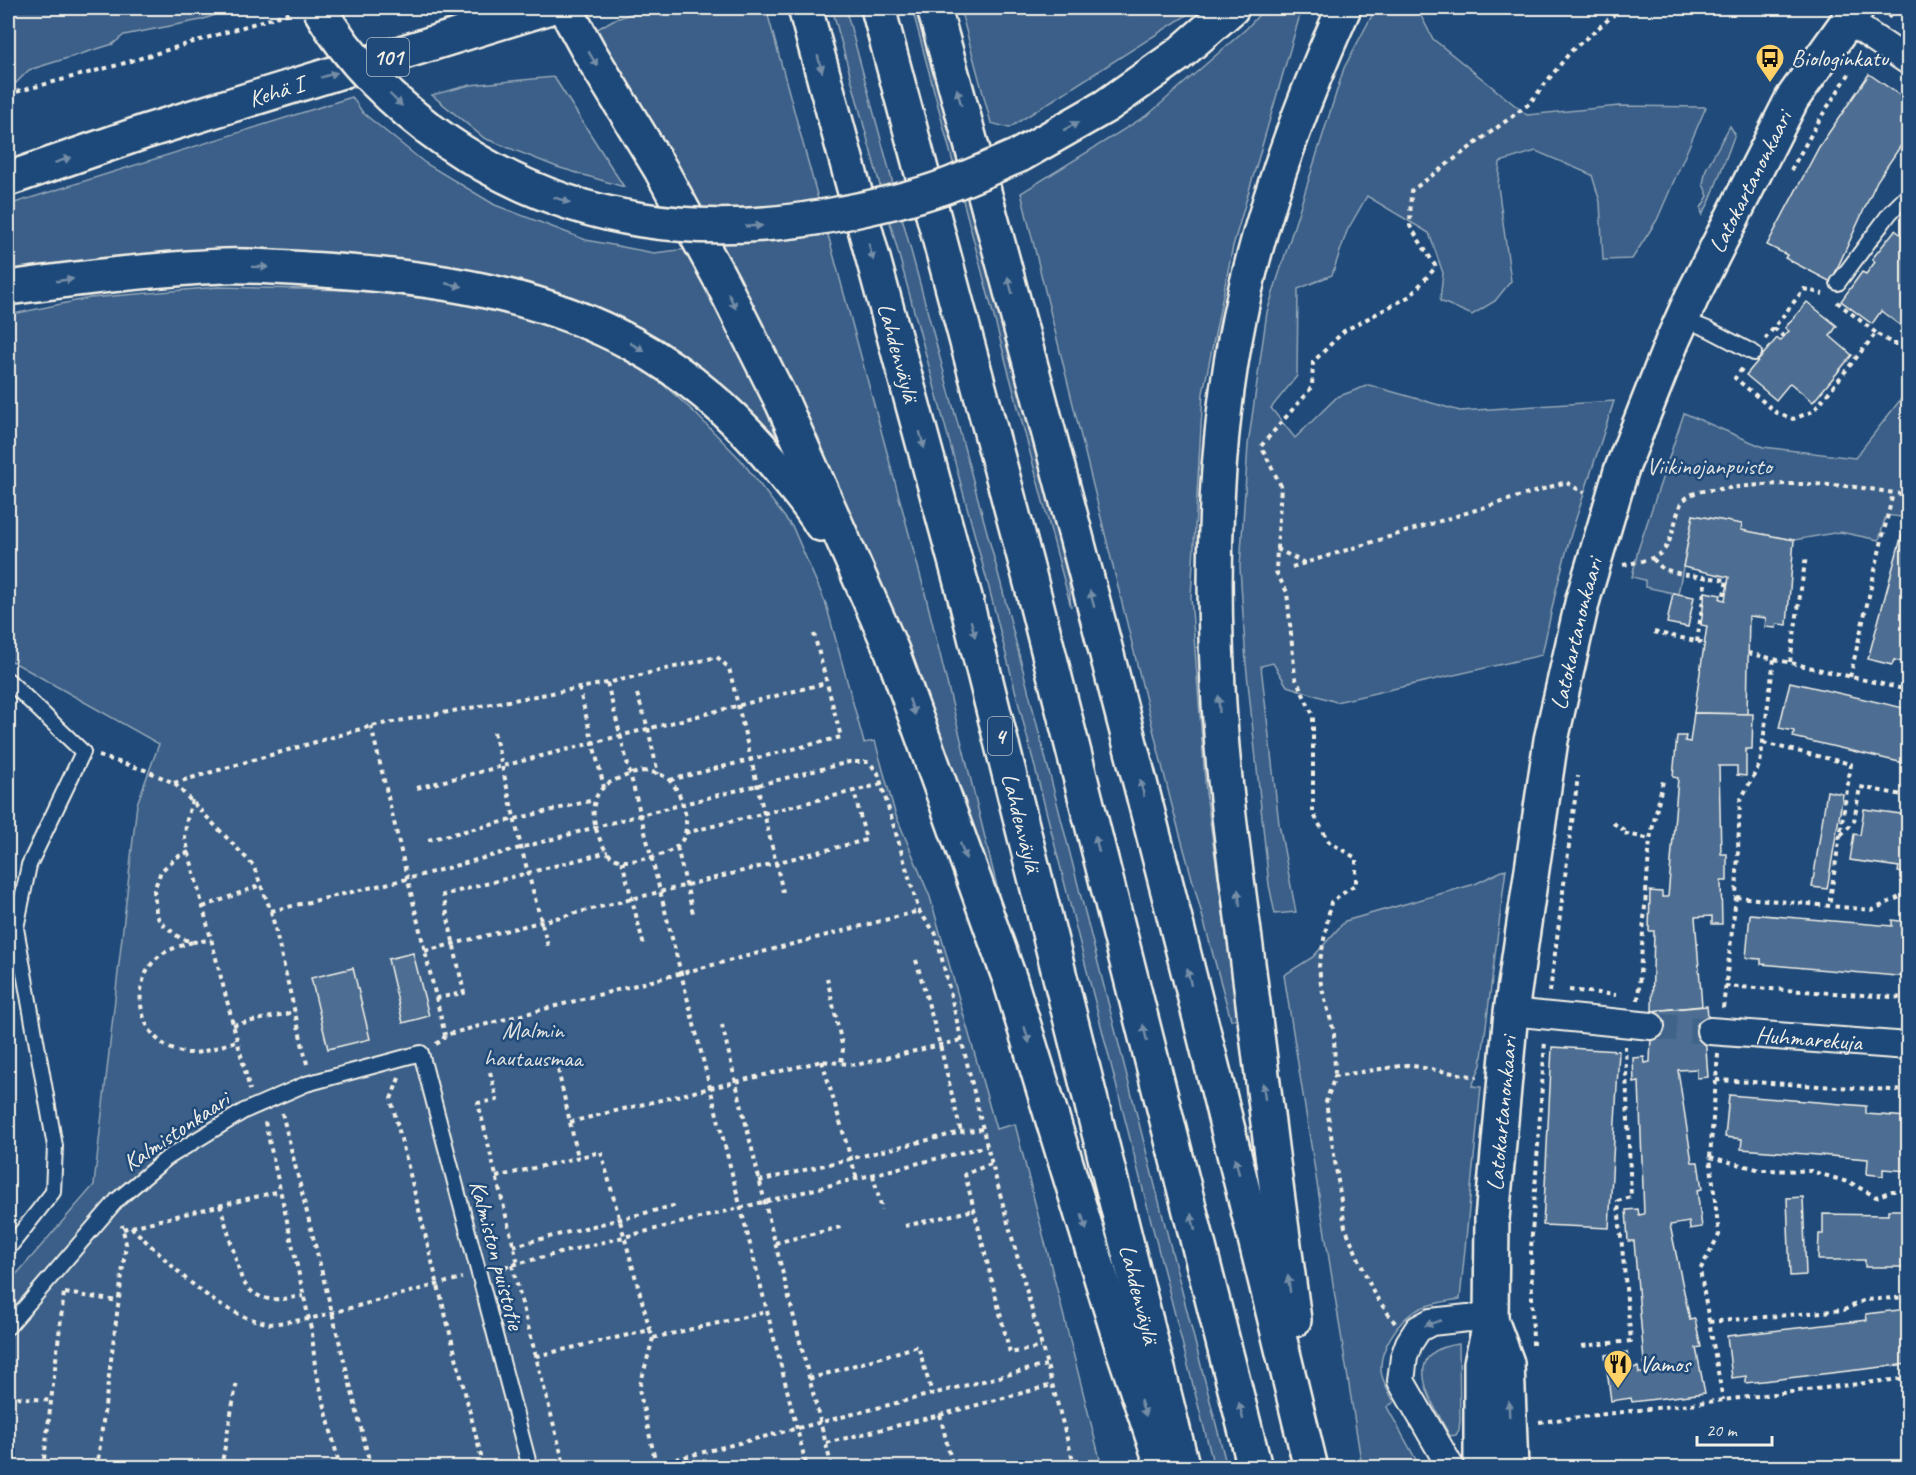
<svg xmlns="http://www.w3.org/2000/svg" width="1916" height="1475" font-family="Caveat,sans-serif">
	<rect width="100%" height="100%" fill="#1f4a7a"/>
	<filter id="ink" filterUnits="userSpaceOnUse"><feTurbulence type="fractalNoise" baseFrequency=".0167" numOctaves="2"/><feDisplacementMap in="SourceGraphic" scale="12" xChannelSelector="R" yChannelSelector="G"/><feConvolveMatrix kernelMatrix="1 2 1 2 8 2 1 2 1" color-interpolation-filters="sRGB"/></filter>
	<g filter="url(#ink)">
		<g fill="#3a5f88" stroke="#97a8b8" stroke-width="1.5">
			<path d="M8,8H235L201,20L124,35L113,44L29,70L8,91Z"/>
			<path d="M648,8H766L819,202L753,211H695L592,32L613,20Z"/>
			<path d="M832,8H846V10L1001,584L1227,1467H1214L989,588Z"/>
			<path d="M912,8H924L1062,512L1071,607Z"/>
			<path d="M960,8H1195L1187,15L1009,128L991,123Z"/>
			<path d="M1265,8H1302L1233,246L1203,393L1191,597L1206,793L1238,1018L1231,1020L1171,802L1021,193L1149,114L1247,28Z"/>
			<path d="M1376,8H1424L1419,12L1433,39L1527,115L1619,106L1706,107L1657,220L1632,259L1603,260L1600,202L1592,175L1536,151L1500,162L1498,186L1511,281L1495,301L1472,315L1440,301L1443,273L1429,233L1367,196L1347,231L1332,275L1298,289L1297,376L1271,408L1295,438L1337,397L1369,385L1460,411L1614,401L1571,534L1556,590L1542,655L1336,702L1287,686L1273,663L1261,666L1279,824L1296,912L1275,914L1269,885L1246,663L1240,567L1248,445L1267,312L1344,68Z"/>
			<path d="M554,77L624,187L557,167L484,138L432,95L470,85Z"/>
			<path d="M352,97L363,113L425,163L495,205L586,240L654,253L687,249L787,445L729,392L653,338L454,268L389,258L324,253L191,250L8,270V205Z"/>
			<path d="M1730,126L1735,134L1709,203L1702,215L1701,208L1708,196L1703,184L1706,169Z"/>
			<path d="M827,231L924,589L1002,907L988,889L714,240Z"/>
			<path d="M219,287L352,290L451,302L516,314L582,334L638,362L694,412L741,460L793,528L826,604L864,743L875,741L895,813L930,897L996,1129L1015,1124L1102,1467H8V1284L94,1185L137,804L159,744L8,659V315L90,298Z"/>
			<path d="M1908,390V518L1886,515L1879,540L1840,532L1794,540L1741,530L1742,524L1693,515L1678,594L1645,587V580L1632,577L1638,550L1684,413L1763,447L1855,458Z"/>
			<path d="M1506,869L1481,1065L1472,1086L1481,1087L1460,1299C1446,1301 1431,1303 1419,1309C1398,1319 1376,1353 1382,1376C1385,1385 1390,1394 1394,1402L1387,1407L1420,1467H1362L1284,975L1313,957L1345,921L1475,884Z"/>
			<path d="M1459,1344L1460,1421L1459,1430L1456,1435L1450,1436C1433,1404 1396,1351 1459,1344Z"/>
		</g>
		<g fill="#4d6e92" stroke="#f4f1e8" stroke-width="1.5">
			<path d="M1869,74L1908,101V135L1877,181L1831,282L1785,258L1787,255L1767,245L1819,147Z"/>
			<path d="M1895,230L1908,240V324L1905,329L1881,311L1872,324L1841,301L1862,272L1866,274L1875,262L1872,259Z"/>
			<path d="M1807,302L1837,326L1830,336L1852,355L1813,402L1790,383L1776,400L1746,375L1777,338L1780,341L1789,331L1785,328Z"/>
			<path d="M1693,515L1742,524L1741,530L1794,540L1787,625L1777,624L1776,628L1765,627L1766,618L1749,616L1747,714L1694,713L1707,626L1701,625L1705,592L1721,595L1720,599L1725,600L1729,577L1683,567Z"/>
			<path d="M1905,523L1908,524V658L1907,663L1894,660L1892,665L1868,659Z"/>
			<path d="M1673,593L1694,597L1688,627L1667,623Z"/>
			<path d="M1790,682L1908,709V764L1793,737L1794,731L1779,728Z"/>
			<path d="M1694,713L1753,714L1752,749H1746V776L1737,775V766H1719L1721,854H1727V881H1721L1722,924H1712V916L1695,917L1702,1006L1652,1011L1654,931H1649L1650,891L1662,892V897H1668L1678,778L1673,777L1677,736H1686L1685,741L1690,742Z"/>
			<path d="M1827,791L1843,794L1827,889L1812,887Z"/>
			<path d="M1864,809L1908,815V874L1898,872L1899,867L1850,860L1854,834L1860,835Z"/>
			<path d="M1750,914L1892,926V920L1908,922V977L1761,964V959L1746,958Z"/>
			<path d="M413,953L429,1016L403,1023L388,959Z"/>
			<path d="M353,968L370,1039L328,1049L311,978Z"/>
			<path d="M1707,1006L1710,1035H1705L1708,1077L1697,1078V1069L1678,1070L1692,1162H1698L1702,1189L1697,1190L1702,1227L1690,1229L1689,1222L1670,1225L1690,1320L1695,1319L1701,1347L1696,1348L1705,1393L1632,1402L1631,1398L1611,1401L1605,1355L1627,1352L1630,1368L1638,1367L1639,1373H1645L1634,1241H1628L1626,1210L1638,1209L1639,1215L1644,1214L1639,1082L1634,1083L1633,1058L1644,1057L1645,1063L1650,1062L1652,1011Z"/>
			<path d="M1552,1047L1619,1051L1609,1228L1543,1225Z"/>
			<path d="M1729,1095L1866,1106V1114L1908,1117V1171L1883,1169V1176L1867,1174L1868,1159L1741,1149L1742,1139L1725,1137Z"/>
			<path d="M1803,1197L1806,1275L1790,1276L1787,1198Z"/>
			<path d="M1888,1210H1904V1213H1908V1267H1865V1260H1818L1819,1234H1823V1214L1888,1215Z"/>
			<path d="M1907,1309L1908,1364L1746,1383V1376L1732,1378L1727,1336L1867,1320L1866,1314Z"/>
		</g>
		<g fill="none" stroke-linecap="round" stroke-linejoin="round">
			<path stroke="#3f638a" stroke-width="26" stroke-dasharray="26 13" stroke-linecap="butt" d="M1651,1026L1710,1031"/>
			<g stroke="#f4f1e8" stroke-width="18">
				<g id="lane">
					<path d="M1838,283L1890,213L1908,195"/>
					<path d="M1683,319L1710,330L1754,353"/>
					<path d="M8,680L83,752L29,865L16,928L55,1146L53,1192L8,1249"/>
					<path d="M8,1327L117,1200L167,1158L244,1111L306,1084L421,1053L530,1468"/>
				</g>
			</g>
			<g stroke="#f4f1e8" stroke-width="30">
				<g id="street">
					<path d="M1847,20L1908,61"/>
					<path d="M1511,1012L1651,1026"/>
					<path id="s1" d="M1710,1031L1908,1046"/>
					<path d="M1451,1468L1401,1381L1404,1357L1409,1343L1418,1329L1431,1322L1468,1318L1491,1320"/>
				</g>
			</g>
			<g stroke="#f4f1e8" stroke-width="38">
				<g id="secondary">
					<path d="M1491,1320L1507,1363L1511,1468"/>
					<path id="s2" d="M1481,1468V1363L1491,1320L1492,1219L1511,1012L1551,740L1583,599L1621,471L1672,342L1692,297L1792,99L1857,8"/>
				</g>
			</g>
			<g stroke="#f4f1e8" stroke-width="38">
				<g id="highway">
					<path d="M565,8L588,50L661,170L722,282L783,404L892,651L1010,980L1121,1343L1163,1468"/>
					<path id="s3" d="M805,8L965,597L1181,1461"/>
					<path d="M878,8L1029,575L1255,1468"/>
					<path d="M934,8C1067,492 1193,979 1311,1468"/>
					<path d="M1020,155L1106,106L1178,55L1232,8"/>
					<path id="s4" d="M8,179L144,132L547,8"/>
					<path d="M8,288C79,278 151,269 224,266C257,265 290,268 323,270C429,277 538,292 633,344C686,373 736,416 774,463C790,483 808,502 821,524"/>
					<path d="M1294,1320C1277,1196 1261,1071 1246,947C1236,871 1225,796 1220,720C1211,589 1213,447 1239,319C1261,211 1299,108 1344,8"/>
				</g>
			</g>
			<g stroke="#f4f1e8" stroke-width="4" stroke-dasharray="4.5 4.5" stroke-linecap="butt">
				<path d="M1888,18L1897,8"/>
				<path d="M8,94L118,65L292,12"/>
				<path d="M1791,170L1821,117L1851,71"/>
				<path d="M1837,302L1876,333"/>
				<path d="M1774,328L1784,337"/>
				<path d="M1765,339L1804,289L1823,294"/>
				<path d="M1742,369L1735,378L1777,413L1793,419L1811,412L1816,408L1876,333L1893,344H1908"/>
				<path d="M1277,549L1281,486L1261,446L1312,387L1313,362L1344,331L1410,296L1436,267L1410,226L1411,191L1529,104L1571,51L1622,8"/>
				<path d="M1653,559L1663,569L1681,574L1727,580L1723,599"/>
				<path d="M1305,563L1277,549L1276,572L1287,592L1295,677L1313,715V813L1329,842L1356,858V884L1331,902L1319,966L1321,985L1334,1032L1335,1076"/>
				<path d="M1623,565C1664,557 1667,556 1677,515C1679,509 1680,503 1685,499C1694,490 1708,491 1720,489C1767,483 1816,482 1863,488C1878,490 1893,493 1908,495"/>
				<path d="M1292,567L1566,482L1584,493"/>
				<path d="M1654,632L1705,643"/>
				<path d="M1697,642L1706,577"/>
				<path d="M1748,653L1908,690"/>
				<path d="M1790,662L1806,556"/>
				<path d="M1850,677L1893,493"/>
				<path d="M607,683L807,1468"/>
				<path d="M579,688L604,787"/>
				<path d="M637,694L648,728L658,774"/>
				<path d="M371,726L445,1035"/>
				<path d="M494,732L521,847L548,946"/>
				<path d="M1763,743L1851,764L1829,906"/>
				<path d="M99,756L145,770L174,783L253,865L271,911L307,1064"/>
				<path d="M643,771C653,772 665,774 672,783C683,796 693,829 680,843C671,854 656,856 643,859C633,861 621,863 612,857C604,851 599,838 596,829C586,788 608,780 643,771Z"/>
				<path d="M670,780L841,737L814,634"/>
				<path d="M174,783L371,726L607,683L717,657L729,668L783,892"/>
				<path d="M417,788L826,683"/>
				<path d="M192,800L186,823L185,838L250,1090"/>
				<path d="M1613,823L1624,830L1623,833L1650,839"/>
				<path d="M685,833L882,784"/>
				<path d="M1841,835L1854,821L1860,787L1908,796"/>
				<path d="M428,840L594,800"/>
				<path d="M677,847L693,913"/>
				<path d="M189,852L177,857L161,871L154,890L156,913L160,922L180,938L192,942L211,940"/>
				<path d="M622,861L644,946"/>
				<path d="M1736,897L1872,910L1904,895L1908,896"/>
				<path d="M203,907L261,885"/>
				<path d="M271,911L407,879L640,815L849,762H869L878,773L919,911L936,934L987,1146L1075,1468"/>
				<path d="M192,942C181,946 168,949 158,957C125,987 141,1049 188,1053C203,1054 222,1045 237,1041"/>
				<path d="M425,951L866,840L854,791"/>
				<path d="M916,960L940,1045L961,1132"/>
				<path d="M827,978L843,1049L841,1063"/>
				<path d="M1725,986L1908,998"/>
				<path d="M1569,990L1616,995"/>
				<path d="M1550,992L1578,776"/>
				<path d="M436,998L464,993L443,895L608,852"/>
				<path d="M1638,1000L1650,839L1663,781"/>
				<path d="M1723,1008L1736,897L1740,801L1760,764L1774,659"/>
				<path d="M233,1025L295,1012"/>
				<path d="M722,1025L765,1203L832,1468"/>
				<path d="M436,1044L443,1040L445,1035L919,911"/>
				<path d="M1718,1054L1710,1157L1719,1235L1700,1270L1723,1400"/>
				<path d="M822,1061L857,1179"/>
				<path d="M558,1070L578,1157"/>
				<path d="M490,1072L497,1100L478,1103L518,1264"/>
				<path d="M399,1078L391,1099L484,1468"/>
				<path d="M1716,1080L1908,1091"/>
				<path d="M282,1113L371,1468"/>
				<path d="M265,1122L312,1333L315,1367L340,1468"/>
				<path d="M570,1122L822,1061L856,1065L961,1040"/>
				<path d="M1710,1157L1761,1170L1811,1171L1851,1183L1876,1197L1892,1191H1908"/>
				<path d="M991,1164L965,1174L1010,1353L1041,1347"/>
				<path d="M873,1175L882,1210"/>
				<path d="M496,1177L601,1152L650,1330L536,1356"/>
				<path d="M759,1181L961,1132L982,1129"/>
				<path d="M220,1205L242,1280C258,1305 277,1300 303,1296"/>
				<path d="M905,1226L974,1210"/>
				<path d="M131,1227L186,1279L218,1304L247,1318L270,1324L309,1319L462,1278"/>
				<path d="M123,1229L280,1191"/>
				<path d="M775,1243L841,1227"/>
				<path d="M513,1246L677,1205"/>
				<path d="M512,1265L565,1468"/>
				<path d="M496,1269L987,1146"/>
				<path d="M65,1293L118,1301"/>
				<path d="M1709,1322L1844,1310L1865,1300L1908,1297"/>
				<path d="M1395,1323L1374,1294L1345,1227L1326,1102L1335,1076L1407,1065L1477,1077"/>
				<path d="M650,1330L653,1338L766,1312"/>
				<path d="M653,1338L639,1389L657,1468"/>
				<path d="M1533,1345L1531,1249L1545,1041"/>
				<path d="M1582,1346L1631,1341L1619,1215L1618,1201L1631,1197L1625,1046"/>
				<path d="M809,1379L918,1346L932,1393"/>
				<path d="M8,1396L52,1401"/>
				<path d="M940,1415L1052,1385"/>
				<path d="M1539,1422L1908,1378"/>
				<path d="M826,1443L940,1415L953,1468"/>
				<path d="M43,1468L64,1293"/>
				<path d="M97,1468L126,1244L122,1225"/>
				<path d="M221,1468L237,1381"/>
				<path d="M641,1468L1046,1365"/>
			</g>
			<use href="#lane" stroke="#1f4a7a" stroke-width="14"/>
			<use href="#street" stroke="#1f4a7a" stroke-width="26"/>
			<use href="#secondary" stroke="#1f4a7a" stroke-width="33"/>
			<use href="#highway" stroke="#1f4a7a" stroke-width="33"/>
			<g stroke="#f4f1e8" stroke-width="38" stroke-linecap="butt">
				<path id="highway-bridge" d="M319,8C348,60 397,107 446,141C571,227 707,242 853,211C887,204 922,196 954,183C976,175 998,164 1020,155"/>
			</g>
			<use href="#highway-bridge" stroke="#1f4a7a" stroke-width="33"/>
		</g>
		<defs><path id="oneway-solid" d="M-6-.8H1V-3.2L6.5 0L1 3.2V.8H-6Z" transform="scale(1.5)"/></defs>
		<g fill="#748da6">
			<use href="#oneway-solid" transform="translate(593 59) rotate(59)"/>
			<use href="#oneway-solid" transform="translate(820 64) rotate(75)"/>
			<use href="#oneway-solid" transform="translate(329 75) rotate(-17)"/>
			<use href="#oneway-solid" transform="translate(959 97) rotate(-105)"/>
			<use href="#oneway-solid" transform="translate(396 100) rotate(44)"/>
			<use href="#oneway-solid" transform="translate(1071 126) rotate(-29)"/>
			<use href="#oneway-solid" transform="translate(63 160) rotate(-19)"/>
			<use href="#oneway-solid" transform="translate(562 200) rotate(19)"/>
			<use href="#oneway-solid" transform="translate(754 226) rotate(-2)"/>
			<use href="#oneway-solid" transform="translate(871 252) rotate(75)"/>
			<use href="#oneway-solid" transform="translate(260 267) rotate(1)"/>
			<use href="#oneway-solid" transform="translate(65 280) rotate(-8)"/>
			<use href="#oneway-solid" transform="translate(454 285) rotate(11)"/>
			<use href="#oneway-solid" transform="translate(1010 285) rotate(-105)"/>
			<use href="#oneway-solid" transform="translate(732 301) rotate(64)"/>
			<use href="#oneway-solid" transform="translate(637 347) rotate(30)"/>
			<use href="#oneway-solid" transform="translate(922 440) rotate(75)"/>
			<use href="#oneway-solid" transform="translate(1092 599) rotate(-105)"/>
			<use href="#oneway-solid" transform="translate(973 629) rotate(76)"/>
			<use href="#oneway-solid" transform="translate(1219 704) rotate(-93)"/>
			<use href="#oneway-solid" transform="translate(912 707) rotate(71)"/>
			<use href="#oneway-solid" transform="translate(1142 788) rotate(-104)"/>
			<use href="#oneway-solid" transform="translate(1097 844) rotate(-104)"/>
			<use href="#oneway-solid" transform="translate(963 851) rotate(70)"/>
			<use href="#oneway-solid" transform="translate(1239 898) rotate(-97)"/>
			<use href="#oneway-solid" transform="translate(1189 977) rotate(-104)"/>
			<use href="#oneway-solid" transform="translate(1145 1033) rotate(-104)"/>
			<use href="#oneway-solid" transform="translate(1027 1035) rotate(73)"/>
			<use href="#oneway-solid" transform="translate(1264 1091) rotate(-97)"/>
			<use href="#oneway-solid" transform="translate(1237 1166) rotate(-104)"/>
			<use href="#oneway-solid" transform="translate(1084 1222) rotate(73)"/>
			<use href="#oneway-solid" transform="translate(1193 1222) rotate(-104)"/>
			<use href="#oneway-solid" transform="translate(1289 1284) rotate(-98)"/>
			<use href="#oneway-solid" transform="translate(1433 1323) rotate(161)"/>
			<use href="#oneway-solid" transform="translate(1143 1408) rotate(71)"/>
			<use href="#oneway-solid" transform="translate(1509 1409) rotate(-92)"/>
			<use href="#oneway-solid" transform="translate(1241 1411) rotate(-104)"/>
		</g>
	</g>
	<defs>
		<g id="bus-pin" transform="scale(1.5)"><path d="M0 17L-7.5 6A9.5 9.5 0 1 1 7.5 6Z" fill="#ffd166" stroke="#1f4a7a"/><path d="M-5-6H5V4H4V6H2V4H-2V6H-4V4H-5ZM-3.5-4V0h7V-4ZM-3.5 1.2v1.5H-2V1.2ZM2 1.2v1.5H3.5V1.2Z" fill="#111"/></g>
		<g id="restaurant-pin" transform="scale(1.5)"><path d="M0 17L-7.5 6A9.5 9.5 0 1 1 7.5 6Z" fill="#ffd166" stroke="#1f4a7a"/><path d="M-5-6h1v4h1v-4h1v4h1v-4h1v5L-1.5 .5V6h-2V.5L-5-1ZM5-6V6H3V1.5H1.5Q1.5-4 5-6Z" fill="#111"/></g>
	</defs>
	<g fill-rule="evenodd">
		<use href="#bus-pin" x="1770" y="58"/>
		<use href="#restaurant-pin" x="1618" y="1364"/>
	</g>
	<g text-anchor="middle" stroke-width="5" stroke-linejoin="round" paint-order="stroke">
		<g fill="#1f4a7a" stroke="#b4bfc7" stroke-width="1.5">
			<rect x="367" y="38" width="42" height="38" rx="4.5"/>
			<rect x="988" y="717" width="24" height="38" rx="4.5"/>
		</g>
		<g font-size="22" font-weight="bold" fill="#f4f1e8">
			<text x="388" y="65">101</text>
			<text x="1000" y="744">4</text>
		</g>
		<g font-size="24" fill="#f4f1e8" stroke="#1f4a7a" text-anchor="start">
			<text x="1791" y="66">Biologinkatu</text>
			<text x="1639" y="1372">Vamos</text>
		</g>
		<g font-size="24" fill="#f4f1e8" stroke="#1f4a7a">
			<text dy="8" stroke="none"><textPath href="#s4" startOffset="282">Kehä I</textPath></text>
			<text dy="8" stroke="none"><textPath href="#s2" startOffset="1328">Latokartanonkaari</textPath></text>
			<text dy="8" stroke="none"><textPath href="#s3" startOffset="357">Lahdenväylä</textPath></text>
			<text dy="8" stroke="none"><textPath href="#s2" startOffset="842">Latokartanonkaari</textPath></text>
			<text dy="8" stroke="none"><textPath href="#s3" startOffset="843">Lahdenväylä</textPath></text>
			<text dy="8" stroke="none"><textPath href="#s1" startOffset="99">Huhmarekuja</textPath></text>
			<text dy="8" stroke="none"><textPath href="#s2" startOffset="356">Latokartanonkaari</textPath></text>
			<text transform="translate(176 1131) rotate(-34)" y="8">Kalmistonkaari</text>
			<text transform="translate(497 1255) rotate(75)" y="8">Kalmiston puistotie</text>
			<text dy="8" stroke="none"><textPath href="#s3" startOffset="1329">Lahdenväylä</textPath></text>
		</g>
		<g font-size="24" fill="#e1e2de" stroke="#1f4a7a">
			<text x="1709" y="474">Viikinojanpuisto</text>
			<text x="533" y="1038">Malmin<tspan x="533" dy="28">hautausmaa</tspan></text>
		</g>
	</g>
	<rect width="1916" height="1475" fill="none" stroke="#1f4a7a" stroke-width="30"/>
	<rect x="15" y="15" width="1886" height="1445" fill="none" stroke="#f4f1e8" stroke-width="2" filter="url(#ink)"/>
	<path d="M1697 1436v9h75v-9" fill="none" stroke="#f4f1e8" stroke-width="3"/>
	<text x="1706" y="1436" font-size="18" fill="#f4f1e8" stroke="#1f4a7a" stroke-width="4.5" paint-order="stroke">20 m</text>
</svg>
